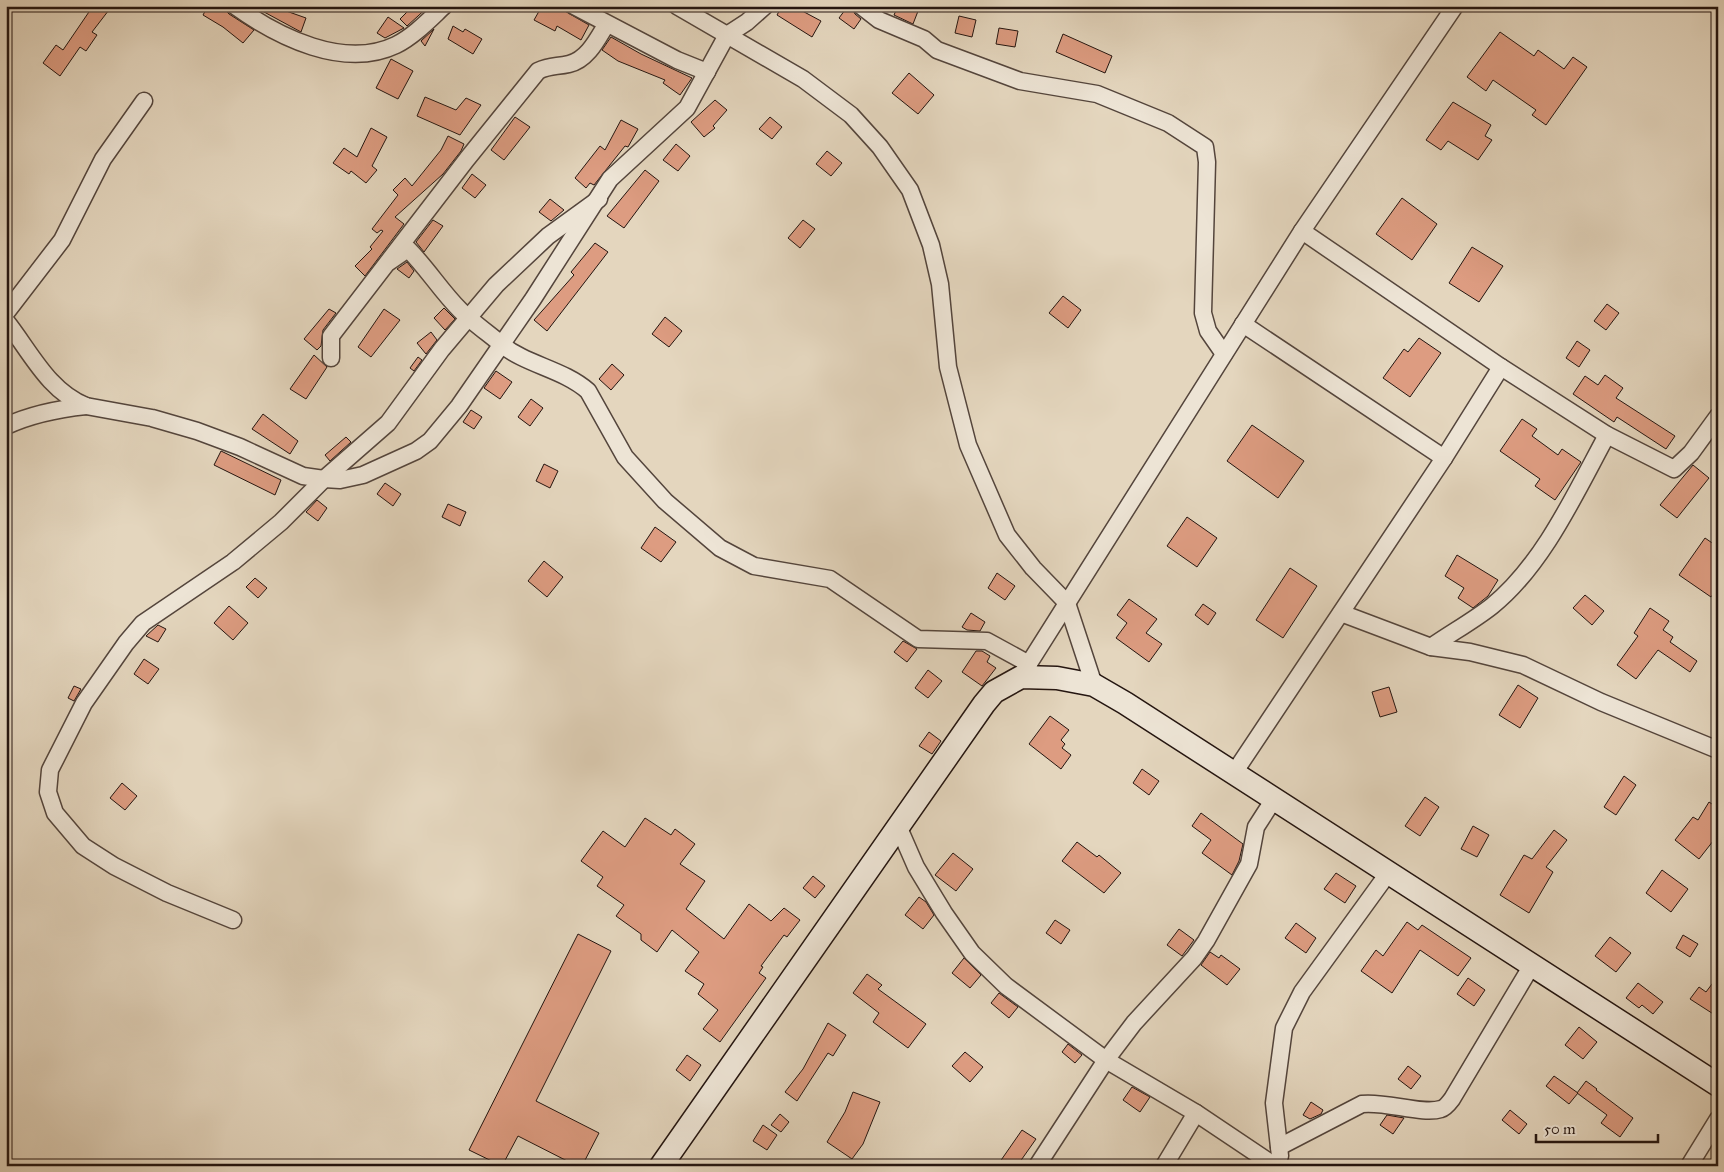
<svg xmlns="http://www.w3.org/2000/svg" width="1724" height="1172" font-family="'IM FELL Great Primer',serif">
	<rect width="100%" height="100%" fill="#e4d6be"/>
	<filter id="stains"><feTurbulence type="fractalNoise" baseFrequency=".004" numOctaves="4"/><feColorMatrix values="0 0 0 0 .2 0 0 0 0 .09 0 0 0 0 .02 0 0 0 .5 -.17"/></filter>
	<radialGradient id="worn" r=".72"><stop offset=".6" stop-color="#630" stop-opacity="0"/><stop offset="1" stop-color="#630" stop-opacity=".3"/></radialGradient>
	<g fill="#dd9c81" stroke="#241510">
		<path d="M93,6H112L92,32L97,35L86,51L80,47L60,76L43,63L56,45L63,50Z"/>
		<path d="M208,6H222L229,14L254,30L243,43L223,27L203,15Z"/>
		<path d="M253,6H272L306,18L301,32Z"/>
		<path d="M413,6H429L407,26L400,19Z"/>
		<path d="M542,6H556L589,25L581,40L557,26L555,31L534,20Z"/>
		<path d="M782,6H793L821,21L812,37L777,15Z"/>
		<path d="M848,6H851L855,14L861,19L854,29L839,18Z"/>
		<path d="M898,6H920L913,24L894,15Z"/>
		<path d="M959,16L976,20L972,37L955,33Z"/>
		<path d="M388,17L404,28L385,38L377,33Z"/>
		<path d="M453,26L463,32L465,29L482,39L473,54L448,39Z"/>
		<path d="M999,28L1018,31L1015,47L996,44Z"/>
		<path d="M434,29L425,46L421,41Z"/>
		<path d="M1500,32L1534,56L1538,50L1564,69L1573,57L1587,67L1546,125L1532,115L1536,110L1493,80L1486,91L1467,77Z"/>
		<path d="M1063,34L1112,56L1105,73L1056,52Z"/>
		<path d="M611,37L641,54L692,78L680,95L663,83L665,80L618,61L602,50Z"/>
		<path d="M391,59L413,71L398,99L376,88Z"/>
		<path d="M909,73L934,95L918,114L892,93Z"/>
		<path d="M425,97L456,110L466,98L481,105L460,135L417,116Z"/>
		<path d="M715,100L727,110L713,126L715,128L704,137L691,122Z"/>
		<path d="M1453,102L1491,125L1485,136L1492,140L1478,160L1448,141L1441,150L1426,140Z"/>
		<path d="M515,117L530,127L504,160L491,150Z"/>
		<path d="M770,117L782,127L772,139L759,129Z"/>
		<path d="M621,120L638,129L628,147L625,146L594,185L590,183L586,188L575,178L600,146L605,150Z"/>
		<path d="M371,128L387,137L372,166L377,170L366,183L351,171L349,174L333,163L344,148L357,157Z"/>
		<path d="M448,136L464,144L461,151L443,174L395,217L404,224L365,276L355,266L372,249L370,247L383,231L381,230L377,233L372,229L398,195L393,190L405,178L412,186L441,150Z"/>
		<path d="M676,144L690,156L678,171L663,160Z"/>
		<path d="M827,151L842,163L831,176L816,164Z"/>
		<path d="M645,170L659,181L624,228L607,216Z"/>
		<path d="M472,174L486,185L475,198L462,188Z"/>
		<path d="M1402,198L1437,224L1412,260L1376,234Z"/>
		<path d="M550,199L564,210L551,221L539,212Z"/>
		<path d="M433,220L443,226L424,252L416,242Z"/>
		<path d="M803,220L815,229L800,248L788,238Z"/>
		<path d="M595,243L608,252L547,331L534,320L574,275L571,272Z"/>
		<path d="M1472,247L1503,266L1479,302L1449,283Z"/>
		<path d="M407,262L414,271L409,278L397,269Z"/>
		<path d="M1063,296L1081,310L1068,328L1049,313Z"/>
		<path d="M1607,304L1619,313L1606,330L1594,321Z"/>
		<path d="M444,308L455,319L445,330L434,318Z"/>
		<path d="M329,309L336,313L323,330L321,346L317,350L304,339Z"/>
		<path d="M384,309L400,320L371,357L358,347Z"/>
		<path d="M665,317L682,331L669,347L652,334Z"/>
		<path d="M431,332L437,340L426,354L417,343Z"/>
		<path d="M1419,338L1441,353L1410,397L1383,378L1404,349L1408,352Z"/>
		<path d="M1577,341L1590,350L1579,367L1566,358Z"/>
		<path d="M314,355L327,367L306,399L290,389Z"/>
		<path d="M418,357L422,360L414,371L410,368Z"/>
		<path d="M612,364L624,375L611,390L599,379Z"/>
		<path d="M496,371L512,382L500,399L484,388Z"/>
		<path d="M1605,375L1623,388L1616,398L1675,436L1666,449L1617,417L1614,422L1573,394L1585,376L1598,385Z"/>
		<path d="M531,399L543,408L530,426L518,417Z"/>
		<path d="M471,410L482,417L474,429L463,422Z"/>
		<path d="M263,414L298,441L290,454L252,429Z"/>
		<path d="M1522,419L1537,429L1532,436L1558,455L1562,449L1581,462L1555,500L1535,486L1540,479L1500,451Z"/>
		<path d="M1252,425L1304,461L1278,498L1227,461Z"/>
		<path d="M346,437L351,442L330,461L325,455Z"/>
		<path d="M221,451L281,480L275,495L214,465Z"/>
		<path d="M544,464L558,471L550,488L536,481Z"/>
		<path d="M1693,465L1709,478L1677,518L1660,505Z"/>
		<path d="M385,483L401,494L393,506L377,494Z"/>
		<path d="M317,500L327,508L318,521L306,512Z"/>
		<path d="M448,504L466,512L460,526L442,517Z"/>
		<path d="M1187,517L1217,538L1197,567L1167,546Z"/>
		<path d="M655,527L676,542L661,562L641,548Z"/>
		<path d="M1705,538L1718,547V587L1711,597L1679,575Z"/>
		<path d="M1457,555L1498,580L1488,596L1473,608L1458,598L1464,588L1445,576Z"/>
		<path d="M544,561L563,577L547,597L528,581Z"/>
		<path d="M1290,568L1317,586L1283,638L1256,620Z"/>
		<path d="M997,573L1015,586L1005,600L988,588Z"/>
		<path d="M255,578L267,588L258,598L246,587Z"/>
		<path d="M1585,595L1604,611L1592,625L1573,608Z"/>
		<path d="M1129,599L1157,619L1146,633L1162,644L1149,662L1116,638L1127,623L1117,615Z"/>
		<path d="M1203,604L1216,613L1208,625L1195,615Z"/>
		<path d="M229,606L248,623L233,640L214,623Z"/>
		<path d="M1650,608L1669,621L1663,630L1673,637L1670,642L1697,661L1690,672L1658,650L1636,679L1617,665L1638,636L1634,633Z"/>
		<path d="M971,613L985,622L980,631L967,630L962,627Z"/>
		<path d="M158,625L166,629L158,642L146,636Z"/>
		<path d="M903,641L917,649L907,662L894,652Z"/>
		<path d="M976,651H982L990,656L987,662L996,668L982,686L962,672Z"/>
		<path d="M144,659L159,669L148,684L134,674Z"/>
		<path d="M928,670L942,681L928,698L915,688Z"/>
		<path d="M1518,685L1538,698L1520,728L1499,715Z"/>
		<path d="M74,686L81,689L74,701L68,698Z"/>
		<path d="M1389,687L1397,712L1380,717L1372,692Z"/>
		<path d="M1050,716L1069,730L1061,740L1065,744L1062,748L1071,755L1061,769L1029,744Z"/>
		<path d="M929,732L941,741L932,754L919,746Z"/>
		<path d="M1142,769L1159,781L1149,795L1133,783Z"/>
		<path d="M1624,776L1636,785L1616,815L1604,807Z"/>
		<path d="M122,783L137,796L125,810L110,798Z"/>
		<path d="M1425,797L1439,807L1420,836L1405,826Z"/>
		<path d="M1709,802L1718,808V825L1713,832L1717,836L1699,859L1675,840L1693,817L1698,820Z"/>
		<path d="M1201,813L1243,844L1239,861L1232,875L1202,853L1211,840L1192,826Z"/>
		<path d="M645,818L671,835L675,829L695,844L680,864L705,881L686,909L724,939L749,904L771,921L784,908L800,920L787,937L784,935L761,966L763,967L759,973L766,978L720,1042L703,1029L718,1010L698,994L704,984L685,971L699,952L672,930L657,952L641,940V934L616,916L624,905L597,886L603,877L581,861L603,831L625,847Z"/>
		<path d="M1473,826L1489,835L1477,857L1461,849Z"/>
		<path d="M1554,830L1567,840L1546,867L1553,872L1529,913L1500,895L1524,855L1532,859Z"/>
		<path d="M1077,842L1097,857L1099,855L1121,873L1104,893L1062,861Z"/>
		<path d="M953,853L973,869L956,891L935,875Z"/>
		<path d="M1662,870L1688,889L1671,912L1646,893Z"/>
		<path d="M1336,873L1356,886L1345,903L1324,889Z"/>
		<path d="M813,876L825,886L815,898L803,888Z"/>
		<path d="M919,897L926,902L934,915L923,929L905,915Z"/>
		<path d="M1055,920L1070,930L1061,944L1046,933Z"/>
		<path d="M1407,922L1418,930L1422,925L1471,958L1458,976L1420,950L1392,993L1361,971L1376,950L1383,956Z"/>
		<path d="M1296,923L1316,938L1306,953L1285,938Z"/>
		<path d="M1179,929L1194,940L1182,956L1167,945Z"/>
		<path d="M578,934L611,951L536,1101L599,1133L582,1166H577L518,1136L502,1166L469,1150Z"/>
		<path d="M1683,935L1698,944L1690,957L1676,948Z"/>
		<path d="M1610,937L1631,953L1616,972L1595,956Z"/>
		<path d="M1210,952L1219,958L1221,955L1240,969L1227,985L1201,965Z"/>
		<path d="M964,958L981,975L970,988L952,973Z"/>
		<path d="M867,974L882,985L878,989L926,1024L908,1048L873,1022L879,1013L853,993Z"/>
		<path d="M1718,976V1017L1690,999L1699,987L1706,992Z"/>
		<path d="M1468,978L1485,990L1474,1006L1457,994Z"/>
		<path d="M1638,983L1663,1002L1653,1014L1642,1005L1639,1008L1626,998Z"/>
		<path d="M999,993L1018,1007L1009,1018L991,1003Z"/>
		<path d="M828,1023L846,1035L833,1056L828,1053L797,1101L785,1092L803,1069Z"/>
		<path d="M1579,1027L1597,1042L1583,1059L1565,1045Z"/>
		<path d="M1068,1044L1082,1055L1075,1063L1062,1052Z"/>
		<path d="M965,1052L983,1067L970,1082L952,1066Z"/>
		<path d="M687,1055L701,1065L690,1081L676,1070Z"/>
		<path d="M1408,1066L1421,1076L1411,1089L1398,1079Z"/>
		<path d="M1554,1076L1578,1093L1569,1104L1546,1086Z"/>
		<path d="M1586,1081L1597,1089L1596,1090L1633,1118L1620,1137L1601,1123L1607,1115L1577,1093Z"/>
		<path d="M1132,1087L1150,1097L1140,1112L1123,1100Z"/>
		<path d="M853,1092L880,1102L863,1144L852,1159L827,1142L845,1112Z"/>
		<path d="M1311,1102L1323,1110L1321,1114L1310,1119L1303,1115Z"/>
		<path d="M1510,1110L1527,1124L1519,1134L1502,1120Z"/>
		<path d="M780,1114L789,1122L781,1132L771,1125Z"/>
		<path d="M1387,1115L1404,1118L1393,1134L1380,1125Z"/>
		<path d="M763,1125L777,1135L767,1150L753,1141Z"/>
		<path d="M1022,1130L1036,1139L1017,1166H997Z"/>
	</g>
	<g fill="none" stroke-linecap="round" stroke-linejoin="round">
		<g stroke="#54453c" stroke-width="19">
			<g id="street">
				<path d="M235,6C278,37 344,70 396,45C414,36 430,19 444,6"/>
				<path d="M574,6L677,60L707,72"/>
				<path d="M677,6L803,79L851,115L880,147L910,190L931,245L940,284L948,367L968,445L1007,535L1033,568L1067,603L1094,685"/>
				<path d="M861,6L879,20L924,39L937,50L1020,81L1097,94L1168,123L1205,147L1207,162L1203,313L1208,331L1224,354"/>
				<path d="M1302,231L1501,367L1607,435L1674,469L1691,453L1718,416"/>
				<path d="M389,262L408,249C427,268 441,291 460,310C471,321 489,334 501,344C526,365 563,369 588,391L625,457L665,501L720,548L754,566L830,579L918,639L987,641L1029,664"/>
				<path d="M6,313L62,240L103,159L144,101"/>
				<path d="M6,321C30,351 48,391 86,406L152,418L197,431L240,447L303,476L324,479L340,480L363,475L416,451L430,441L459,406L533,299L610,179L687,108L727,35L747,22L765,6"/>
				<path d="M1243,324L1444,458"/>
				<path d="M331,358V336L467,159L538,71C550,65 556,67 569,64C587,60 597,40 606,25"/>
				<path d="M6,426C32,414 57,409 86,406"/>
				<path d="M1341,613L1431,647L1470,652L1523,665L1601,702L1718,750"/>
				<path d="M1431,647C1451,633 1473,621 1492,606C1543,565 1576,492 1607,435"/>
				<path d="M1023,673L1302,231L1455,6"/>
				<path d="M1234,773L1444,458L1501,367"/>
				<path d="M899,828L916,867L944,913L972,953L1006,986L1106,1060L1196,1113L1275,1166"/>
				<path d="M233,920L167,893L114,866L83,846L55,813L48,792L50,770L84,703L126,643L143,623L233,562L281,522L324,479L388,423L442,349L496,285L548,236L599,199"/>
				<path d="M1279,1147L1362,1104C1386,1101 1422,1115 1441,1109C1445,1108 1449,1103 1452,1099L1532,965"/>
				<path d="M1280,1156L1274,1103L1284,1028L1302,992L1389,872"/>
				<path d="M1037,1166L1106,1060L1134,1023L1194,958L1206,941L1249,864L1256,827L1274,799"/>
				<path d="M1164,1166L1196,1113"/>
				<path d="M1689,1166L1718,1119"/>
			</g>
		</g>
		<g stroke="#241510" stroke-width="25">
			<path id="secondary" d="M661,1166L984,704L994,692L1021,677L1057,678L1094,685L1125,703L1718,1085"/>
		</g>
		<use href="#street" stroke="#ede4d5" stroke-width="16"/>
		<use href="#secondary" stroke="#ede4d5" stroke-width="22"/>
	</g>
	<rect width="1724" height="1172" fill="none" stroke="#e4d6be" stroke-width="25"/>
	<rect x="8" y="8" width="1709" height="1157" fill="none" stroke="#241510" stroke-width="2.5"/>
	<rect x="12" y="12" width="1699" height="1147" fill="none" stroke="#241510"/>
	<path d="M1536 1134v8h122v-8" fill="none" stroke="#241510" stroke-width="2.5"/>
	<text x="1544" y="1134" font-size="15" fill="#241510" stroke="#ede4d5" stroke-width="4" paint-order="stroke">50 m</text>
	<rect width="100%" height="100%" filter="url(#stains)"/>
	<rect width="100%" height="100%" fill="url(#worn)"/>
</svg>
